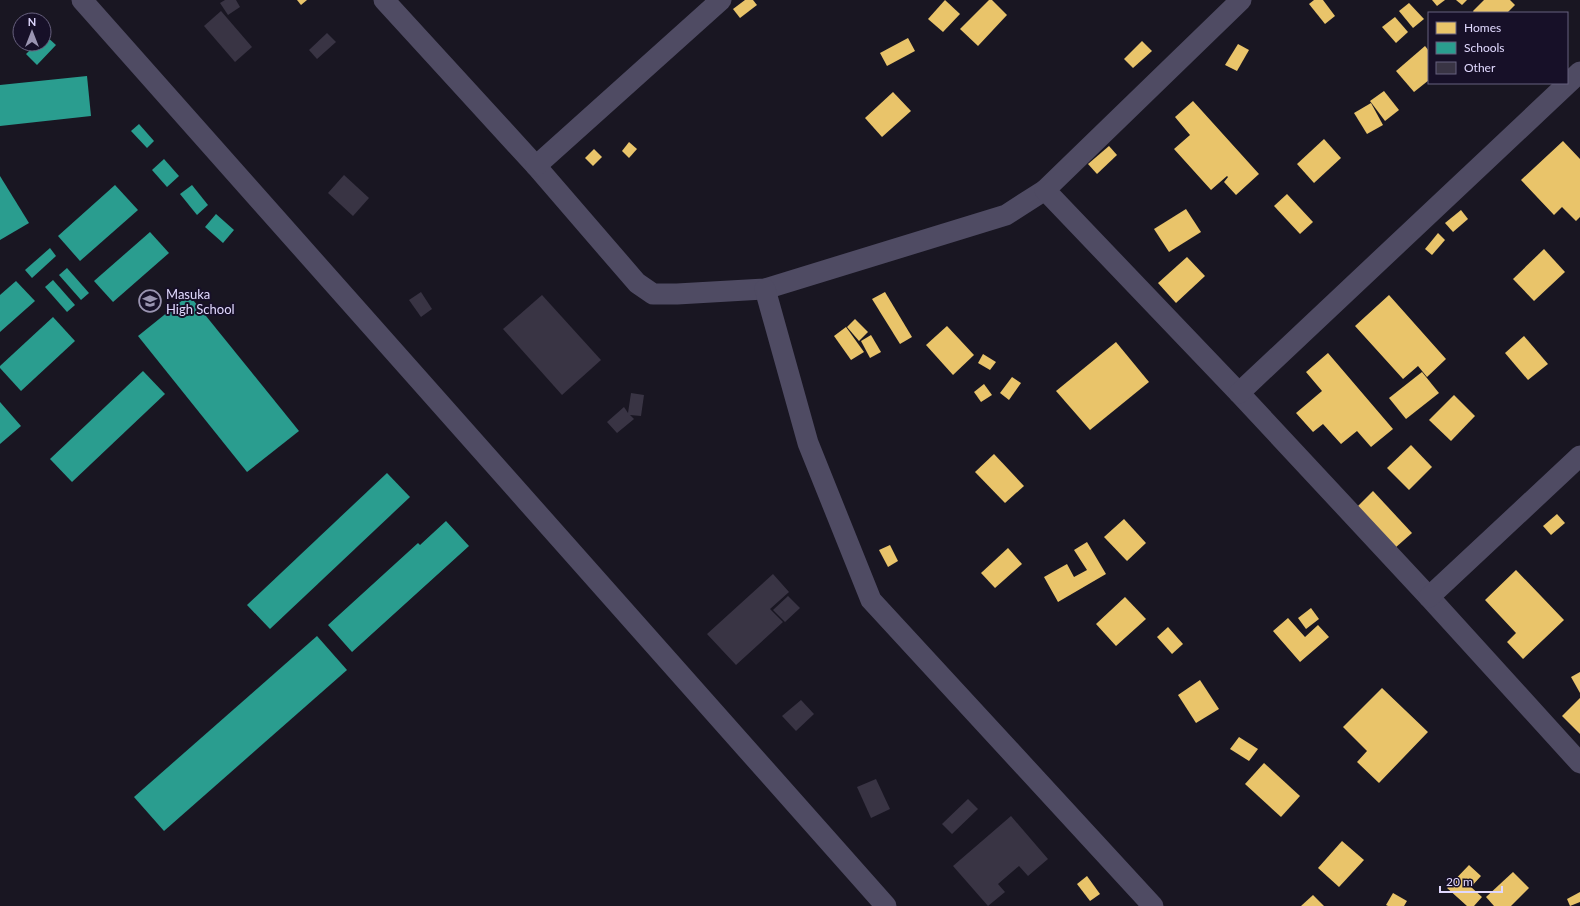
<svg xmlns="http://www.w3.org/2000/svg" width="1580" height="906" font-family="Lato,sans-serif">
	<rect width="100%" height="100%" fill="#191622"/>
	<g fill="#e9c46a">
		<path d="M297,0H307L301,5Z"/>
		<path d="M745,0H753L757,5L740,18L733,9Z"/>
		<path d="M945,0L960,14L943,32L928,19Z"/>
		<path d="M989,0H992L1007,15L978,46L960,29Z"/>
		<path d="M1314,0H1323L1335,16L1325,24L1309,4Z"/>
		<path d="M1432,0H1445L1437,6Z"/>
		<path d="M1456,0H1467L1462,5Z"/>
		<path d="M1484,0H1510L1515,5L1507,13H1474L1473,11Z"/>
		<path d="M1409,3L1424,19L1413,28L1399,11Z"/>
		<path d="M1395,17L1408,32L1396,43L1382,27Z"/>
		<path d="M908,38L915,51L887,66L880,53Z"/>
		<path d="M1142,41L1152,51L1133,68L1124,59Z"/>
		<path d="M1238,44L1249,50L1237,71L1225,65Z"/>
		<path d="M1425,46L1429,51V80L1414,92L1396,71Z"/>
		<path d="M1384,91L1399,110L1385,121L1370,101Z"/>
		<path d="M893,92L911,111L882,137L865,118Z"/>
		<path d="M1193,101L1259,174L1236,195L1224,182L1228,177L1227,176L1211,190L1174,149L1190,135L1175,117Z"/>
		<path d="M1371,103L1383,125L1367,134L1354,113Z"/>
		<path d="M1324,139L1341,158L1314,183L1297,164Z"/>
		<path d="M1563,141L1580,159V217L1576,221L1562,207L1554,215L1521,180Z"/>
		<path d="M629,142L637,149L629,158L622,151Z"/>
		<path d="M1109,146L1117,155L1097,174L1088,164Z"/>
		<path d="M594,149L602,157L593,166L585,158Z"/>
		<path d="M1287,194L1313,222L1300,234L1274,206Z"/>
		<path d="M1186,209L1201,232L1169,252L1154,229Z"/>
		<path d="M1461,210L1468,219L1453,232L1445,223Z"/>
		<path d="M1438,233L1445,240L1432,255L1425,249Z"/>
		<path d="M1544,249L1565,272L1534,301L1513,279Z"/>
		<path d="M1187,257L1205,276L1176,303L1158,283Z"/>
		<path d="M885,292L912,337L900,344L872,299Z"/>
		<path d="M1389,295L1446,359L1427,377L1418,366L1403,379L1355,326Z"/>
		<path d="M855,319L868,332L859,341L847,327Z"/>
		<path d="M947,326L974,355L953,375L926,345Z"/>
		<path d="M846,327L864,352L851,360L834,336Z"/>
		<path d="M871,335L881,352L870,358L861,341Z"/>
		<path d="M1524,336L1548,364L1528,380L1505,353Z"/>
		<path d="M1116,342L1149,382L1090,430L1056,391Z"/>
		<path d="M1328,353L1393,429L1371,447L1357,431L1341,444L1323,424L1313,432L1296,413L1322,391L1306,372Z"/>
		<path d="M983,354L996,362L990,370L978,363Z"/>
		<path d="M1422,372L1439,393L1406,419L1389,398Z"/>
		<path d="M1012,377L1021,383L1009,400L1000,393Z"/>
		<path d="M984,384L992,395L981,402L974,392Z"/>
		<path d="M1454,395L1475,416L1451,441L1429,420Z"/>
		<path d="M1411,445L1432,467L1409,490L1387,468Z"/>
		<path d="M994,454L1024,486L1005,503L975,472Z"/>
		<path d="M1373,491L1412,533L1395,548L1357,507Z"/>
		<path d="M1557,514L1565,523L1551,535L1543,526Z"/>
		<path d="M1124,519L1146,543L1127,561L1104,537Z"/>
		<path d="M1087,542L1106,574L1058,602L1044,577L1067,564L1074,577L1087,570L1074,550Z"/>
		<path d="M890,545L898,561L888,567L879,550Z"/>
		<path d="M1008,548L1022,564L995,588L981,573Z"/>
		<path d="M1516,570L1564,620L1523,659L1507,642L1516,633L1485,600Z"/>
		<path d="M1125,597L1146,619L1116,646L1096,624Z"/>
		<path d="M1311,608L1319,619L1306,629L1298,618Z"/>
		<path d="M1288,618L1305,637L1318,625L1329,637L1300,662L1273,631Z"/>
		<path d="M1168,627L1183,644L1172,654L1157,637Z"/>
		<path d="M1580,672V693L1571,677Z"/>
		<path d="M1200,680L1219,709L1196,723L1178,695Z"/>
		<path d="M1382,688L1428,732L1379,783L1357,762L1367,751L1343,727Z"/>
		<path d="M1580,698V734L1562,716Z"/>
		<path d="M1239,737L1258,749L1249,761L1230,749Z"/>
		<path d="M1264,763L1300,796L1281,817L1245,784Z"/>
		<path d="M1342,841L1364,860L1339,887L1318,868Z"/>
		<path d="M1469,865L1481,876L1471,887L1482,897L1474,906H1467L1447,888Z"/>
		<path d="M1513,872L1529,888L1511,906H1494L1486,897Z"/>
		<path d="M1087,876L1100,894L1090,901L1077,884Z"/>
		<path d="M1580,892V902L1570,906L1567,899Z"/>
		<path d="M1393,893L1407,901L1404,906H1388L1386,905Z"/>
		<path d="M1313,895L1324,906H1301Z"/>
	</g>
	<g fill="#2a9d8f">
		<path d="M45,35L56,45L37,65L26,54L36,44H44Z"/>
		<path d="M87,76L91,116L0,126V85Z"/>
		<path d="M139,124L154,141L147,148L131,131Z"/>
		<path d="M164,159L179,176L167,187L152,170Z"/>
		<path d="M0,176L29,223L0,240Z"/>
		<path d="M115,185L138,210L80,261L58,236Z"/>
		<path d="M192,185L208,205L197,215L180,194Z"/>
		<path d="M216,214L234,230L223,243L205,227Z"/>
		<path d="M150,232L169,253L113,302L94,281Z"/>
		<path d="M50,248L56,256L32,278L25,270Z"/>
		<path d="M67,268L89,293L81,300L59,275Z"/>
		<path d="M53,280L75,305L67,312L45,287Z"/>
		<path d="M16,281L35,301L0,332V295Z"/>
		<path d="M189,295L299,431L247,472L138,336Z"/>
		<path d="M53,317L75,341L21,391L0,368V366Z"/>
		<path d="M143,371L165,394L72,482L50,459Z"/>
		<path d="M0,402L21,426L0,444Z"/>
		<path d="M387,473L410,497L270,629L247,605Z"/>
		<path d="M446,521L469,546L352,652L328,625L418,543L420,545Z"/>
		<path d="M317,636L347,670L164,831L134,797Z"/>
	</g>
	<g fill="#393444">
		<path d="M225,0H236L240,7L228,15L220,3Z"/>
		<path d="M221,11L252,47L235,62L204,26Z"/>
		<path d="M327,33L336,42L317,59L309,50Z"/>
		<path d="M344,175L369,198L353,216L328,193Z"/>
		<path d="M421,292L432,309L421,317L409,300Z"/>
		<path d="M542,295L601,360L562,395L503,329Z"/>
		<path d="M631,393L644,395L641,416L630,415L634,419L617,433L607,422L624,407L628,413Z"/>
		<path d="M773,574L789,592L770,609L783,622L736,665L707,634Z"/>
		<path d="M788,596L800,608L785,622L773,610Z"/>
		<path d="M801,700L814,714L796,731L782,716Z"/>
		<path d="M876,779L890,809L871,818L857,787Z"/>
		<path d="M968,799L978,809L952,834L942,824Z"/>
		<path d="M1011,816L1048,859L1028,876L1019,866L998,884L1005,892L988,906L953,866Z"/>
	</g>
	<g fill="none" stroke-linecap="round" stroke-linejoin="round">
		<g stroke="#4f4b63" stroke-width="21">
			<path d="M82,0L886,906"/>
			<path d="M384,0L536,166L637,283L653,294H677L765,289L1006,215L1045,190"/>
			<path d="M1241,0L1045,190L1239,393L1429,597L1580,763"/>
			<path d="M536,166L721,0"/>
			<path d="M765,289L808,443L871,600L1153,906"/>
			<path d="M1239,393L1580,72"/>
			<path d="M1429,597L1580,456"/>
		</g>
	</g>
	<defs>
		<g id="school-ring" transform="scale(1.15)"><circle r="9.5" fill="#171028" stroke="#9a94b1" stroke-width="1.5"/><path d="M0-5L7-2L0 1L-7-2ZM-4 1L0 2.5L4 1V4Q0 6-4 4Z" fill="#9a94b1"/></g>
	</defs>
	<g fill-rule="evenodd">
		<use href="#school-ring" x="150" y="301"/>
	</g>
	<g text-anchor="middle" stroke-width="4" stroke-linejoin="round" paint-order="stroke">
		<g font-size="13" fill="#e0d8fe" stroke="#171028" text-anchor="start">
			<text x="166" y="299">Masuka<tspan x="166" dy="15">High School</tspan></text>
		</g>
	</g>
	<rect x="1428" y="12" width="140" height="72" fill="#171028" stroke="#67607e"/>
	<rect x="1436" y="22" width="20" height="12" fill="#e9c46a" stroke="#67607e"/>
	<text x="1464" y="32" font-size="12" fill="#e0d8fe">Homes</text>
	<rect x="1436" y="42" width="20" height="12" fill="#2a9d8f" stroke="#67607e"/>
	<text x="1464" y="52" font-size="12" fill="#e0d8fe">Schools</text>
	<rect x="1436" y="62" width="20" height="12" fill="#393444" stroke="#67607e"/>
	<text x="1464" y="72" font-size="12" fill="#e0d8fe">Other</text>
	<g transform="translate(32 32)"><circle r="19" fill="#171028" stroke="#67607e"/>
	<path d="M0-3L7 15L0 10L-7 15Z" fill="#9a94b1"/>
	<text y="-6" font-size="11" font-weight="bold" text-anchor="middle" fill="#e0d8fe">N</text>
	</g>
	<path d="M1440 886v6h62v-6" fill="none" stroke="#e0d8fe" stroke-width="2"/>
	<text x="1446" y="886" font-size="12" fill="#e0d8fe" stroke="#171028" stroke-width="3" paint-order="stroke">20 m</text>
</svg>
